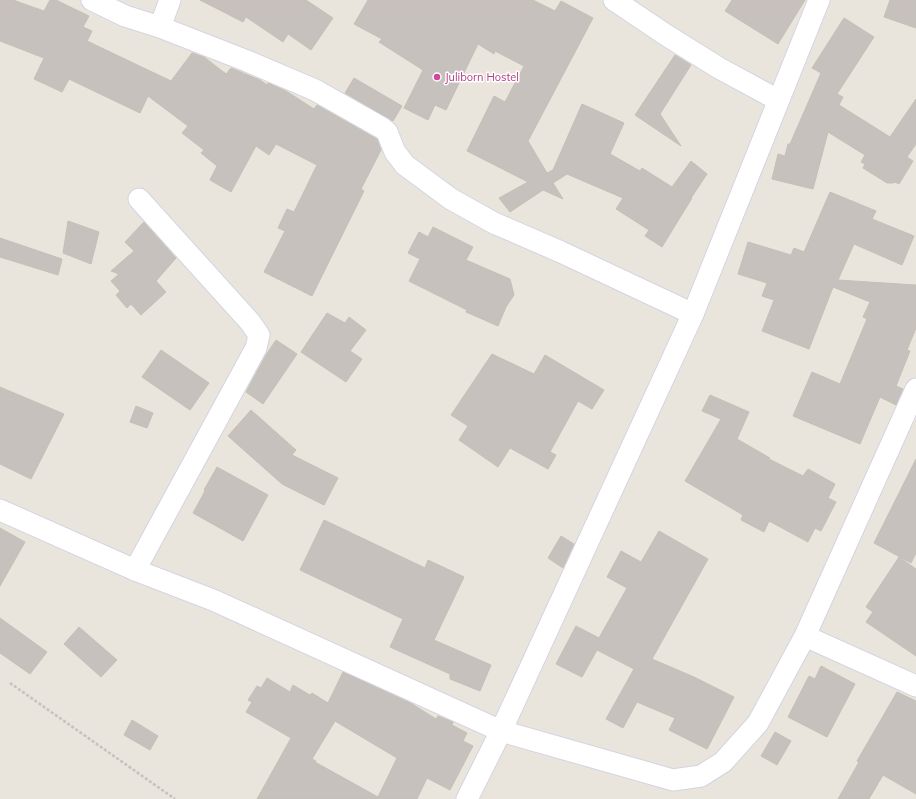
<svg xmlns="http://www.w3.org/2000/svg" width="916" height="799" font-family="Mulish,sans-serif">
	<rect width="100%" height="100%" fill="#eae5dc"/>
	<g fill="#c6c1bc" stroke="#c5c0b6" fill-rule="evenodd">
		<path d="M0,0H13L44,11L50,0H56L89,16L83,27L92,31L87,41L171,81L192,53L204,57L226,74L231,68L260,80L267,85L268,83L286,91L314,109L317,105L377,139L381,150L361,189L364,191L312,296L264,272L285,231L278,228L287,209L294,212L317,165L276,144L269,155L256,146L231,192L210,180L217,166L201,153L204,150L182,133L188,126L148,96L140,113L69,79L62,92L34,79L44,58L0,41Z"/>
		<path d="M200,0H306L333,18L311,50L288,34L283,42L246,17L243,22Z"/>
		<path d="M368,0H533L555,11L561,1L593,18L528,141L547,173L553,170L582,104L624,123L610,154L640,171L642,168L672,187L691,161L707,174L691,198H692L662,247L645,236L649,230L616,209L623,198L567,174L553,183L563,199L543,190L510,212L499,198L528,182L467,151L494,96L505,102L524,66L495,51L494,54L478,44L446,110L435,105L428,120L404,108L423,70L379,42L382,39L354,24Z"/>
		<path d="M732,0H805L778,44L725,11Z"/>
		<path d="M890,0H916V28L884,17Z"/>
		<path d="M844,18L874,37L837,94L843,97L839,105L890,137L916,99V144L907,157L913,161L899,184L895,182L894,183H887L863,168L865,164L861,162L865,155L828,132L813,189L772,179L778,154L785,156L788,144H790L821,73L812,68Z"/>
		<path d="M675,55L691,65L660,114L681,146L635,115Z"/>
		<path d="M354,78L402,106L393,121L388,118L345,93Z"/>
		<path d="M830,192L876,211L872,219L914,236L902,265L854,244L838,280L916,285V328L907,350L910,351L896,386L903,389L896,405L880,397L860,444L793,416L812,372L840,384L867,319L863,317L870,302L833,287L809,349L762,331L774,300L762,296L767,283L738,274L748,242L791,255L794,248L804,252Z"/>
		<path d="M68,221L99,232L91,264L63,253Z"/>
		<path d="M144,222L176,258L156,281L166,292L141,315L131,304L127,308L116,295L120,291L111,281L119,274L111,271L134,251L125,242Z"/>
		<path d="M433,227L473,247L466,260L510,279L514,295L506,307L498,326L466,312L467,310L409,281L420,259L408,253L419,232L428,237Z"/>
		<path d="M0,238L62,259L58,275L0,257Z"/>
		<path d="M327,313L345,323L349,317L366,330L350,351L362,359L346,382L301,352Z"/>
		<path d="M276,340L297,354L263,404L246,392L266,355Z"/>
		<path d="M161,350L209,383L190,410L142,377Z"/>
		<path d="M492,354L534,374L545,355L604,390L592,409L578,401L550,452L556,455L548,469L510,448L498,467L459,440L468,426L451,415Z"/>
		<path d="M0,387L64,414L31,479L0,464Z"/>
		<path d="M710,395L749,412L737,439L770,458L769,459L803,476L808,469L835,484L828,498L836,502L821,531L815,528L808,542L769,521L764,532L741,520L743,515L685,481L721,419L702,411Z"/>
		<path d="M136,406L153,413L147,428L130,422Z"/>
		<path d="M251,410L296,450L292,455L338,478L324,505L282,484L228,436Z"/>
		<path d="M916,459V553L911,563L874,543Z"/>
		<path d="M217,467L268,495L243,541L193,513L205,491L204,490Z"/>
		<path d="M324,520L425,568L428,560L464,577L434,640L491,665L480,691L450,679V674L390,647L403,619L300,570Z"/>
		<path d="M0,528L25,542L0,586Z"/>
		<path d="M659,531L708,559L652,659L694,677L734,697L707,749L669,730L675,718L637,702L623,728L606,719L634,669L597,650L582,677L556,664L576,626L599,638L627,588L607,577L621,551L641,562Z"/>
		<path d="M561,536L574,544L563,568L548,558Z"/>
		<path d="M899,557L916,569V656L866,622L873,612L866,607Z"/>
		<path d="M0,618L47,652L30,674L0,653Z"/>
		<path d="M79,627L117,660L101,677L64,644Z"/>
		<path d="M821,666L855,684L827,737L788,717L809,676L815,679Z"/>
		<path d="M343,672L409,702L436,719L438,716L453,722L452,725L467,733L463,741L473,746L450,790L427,778L417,799H257L291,738L246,712L252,702L248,700L257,686L261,688L267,678L290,692L293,685L310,695L312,693L328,703ZM335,721L397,758L378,797L315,762L316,761L312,759Z"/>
		<path d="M897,692L916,701V794L883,775L869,799H838L859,762L857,761Z"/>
		<path d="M132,720L158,736L150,750L124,735Z"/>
		<path d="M775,732L791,741L777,765L761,756Z"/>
	</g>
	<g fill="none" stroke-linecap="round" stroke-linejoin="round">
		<g stroke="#d2d4e1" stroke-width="23">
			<g id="minor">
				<path d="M92,0L125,16L160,27L247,61L315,90L382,128L387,132L395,152L405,165L451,199L494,223L561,252L693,314"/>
				<path d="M614,0L666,35L719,68L778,100"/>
				<path d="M819,0L693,314L501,731L673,780L701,776L723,762L758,723L805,636L916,389"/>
				<path d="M160,27L170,0"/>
				<path d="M0,510L135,570L213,600L501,731L467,799"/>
				<path d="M135,570L256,348L259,335L250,322L139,199"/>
				<path d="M805,636L916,686"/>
			</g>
		</g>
		<path stroke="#c3c3c3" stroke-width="2.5" stroke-dasharray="3 2" stroke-linecap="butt" d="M10,683L175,799"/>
		<use href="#minor" stroke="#fff" stroke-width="21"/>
	</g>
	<circle fill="#d1479c" stroke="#fff" stroke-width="1.5" cx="437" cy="77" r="4"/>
	<g text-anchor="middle" stroke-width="3" stroke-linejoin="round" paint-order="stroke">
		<g font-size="11" fill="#b23c85" stroke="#fff" text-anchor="start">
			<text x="445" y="81">Juliborn Hostel</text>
		</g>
	</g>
</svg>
